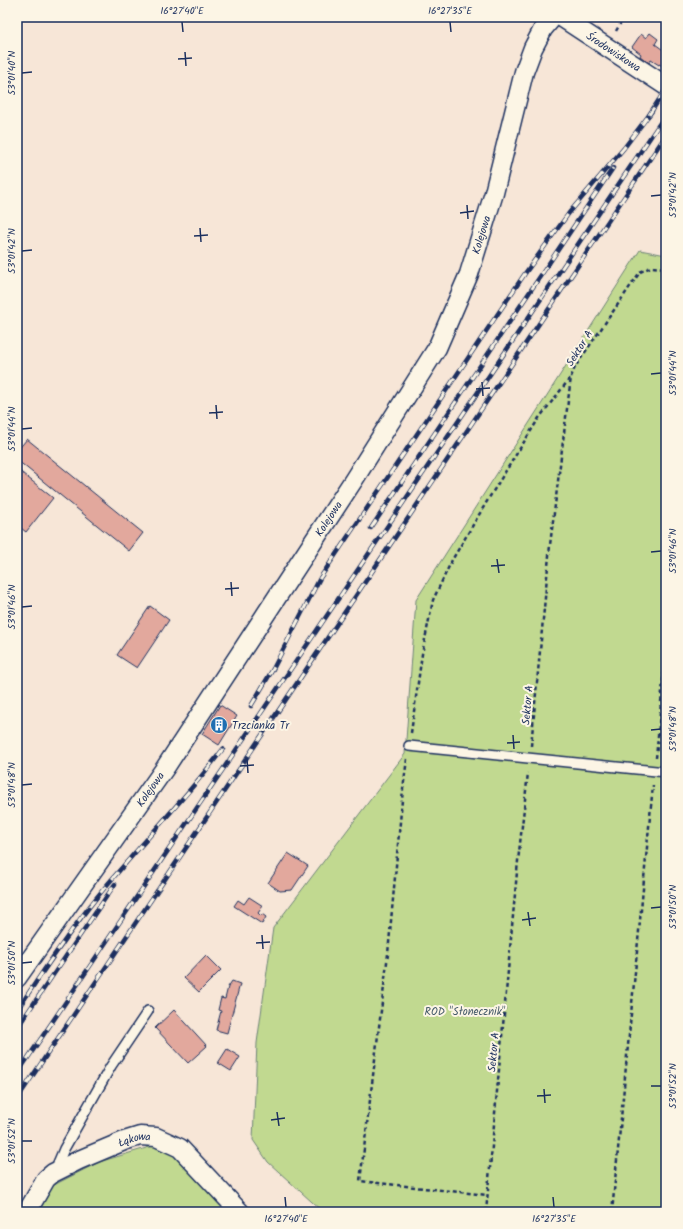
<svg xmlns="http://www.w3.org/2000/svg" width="683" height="1229" font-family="Kalam,sans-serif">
	<rect width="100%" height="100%" fill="#f7e6d7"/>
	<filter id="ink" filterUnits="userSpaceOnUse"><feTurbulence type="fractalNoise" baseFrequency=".025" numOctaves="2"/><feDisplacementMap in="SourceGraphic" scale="8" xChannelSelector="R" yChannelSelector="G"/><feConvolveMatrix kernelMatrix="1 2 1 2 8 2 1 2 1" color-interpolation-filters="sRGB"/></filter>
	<g filter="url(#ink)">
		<g fill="#c1d990" stroke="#6e8477">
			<path d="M640,250L666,255V1212H323L268,1162L253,1140L257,1043L273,928L405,754L416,600Z"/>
			<path d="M153,1146L184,1158L232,1212H37L52,1186L99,1162Z"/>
		</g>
		<g fill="#e2a89d" stroke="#1b2f5e">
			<path d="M650,33L658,39L655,44L666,52V68L659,64V65L651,60L649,63L640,56L641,54L632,47L641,34L646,38Z"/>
			<path d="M27,439L143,533L129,551L17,460V451Z"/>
			<path d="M17,469L53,498L26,532L17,525Z"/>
			<path d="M150,606L169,620L137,668L117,655Z"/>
			<path d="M220,705L237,716L219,745L202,734Z"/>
			<path d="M288,853L308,866L292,890L280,891L268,883Z"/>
			<path d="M249,897L263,906L258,913L261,916L262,914L266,917L262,924L234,906L238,900L244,904Z"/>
			<path d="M206,955L221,970L199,992L184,978Z"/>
			<path d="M232,981L240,984L227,1033L216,1030L221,1011L218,1010L221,998L225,999L228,987Z"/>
			<path d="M174,1010L207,1046L188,1063L155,1028Z"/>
			<path d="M227,1049L240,1057L231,1071L218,1063Z"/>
		</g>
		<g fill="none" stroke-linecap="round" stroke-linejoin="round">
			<g stroke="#1b2f5e" stroke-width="12">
				<g id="service">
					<path d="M409,746L666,772"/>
					<path d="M58,1170V1163L64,1149L111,1066L148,1011"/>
				</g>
			</g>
			<g stroke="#1b2f5e" stroke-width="21">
				<g id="minor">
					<path id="s1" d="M561,17L666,86"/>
					<path id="s2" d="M17,978L165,768L353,481L437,348L469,274L494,193L524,72L533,48L543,29L553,17"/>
					<path id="s3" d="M27,1212L46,1179L53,1173L79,1160L124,1141L140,1136L156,1137L180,1148L240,1212"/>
				</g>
			</g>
			<g stroke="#1b2f5e" stroke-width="2.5" stroke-dasharray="4 3" stroke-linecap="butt">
				<path d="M616,31L624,17"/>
				<path d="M411,733L422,654L433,600L452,560L492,493L539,418L571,377"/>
				<path d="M531,746L550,545L571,377L575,367L640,272L651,267L666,268"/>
				<path d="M656,758L666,647"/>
				<path d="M407,759L403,789L388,954L360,1181L487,1195"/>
				<path d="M486,1212L518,861L528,773"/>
				<path d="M612,1212L653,785"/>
			</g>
			<use href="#service" stroke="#fcf5e5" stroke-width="9"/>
			<use href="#minor" stroke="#fcf5e5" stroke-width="18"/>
			<g stroke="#1b2f5e" stroke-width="4.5">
				<g id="rail">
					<path d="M649,115L666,89"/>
					<path d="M371,528L613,168"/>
					<path d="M251,706L273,669L320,578L526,272L569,213L624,148L652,111"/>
					<path d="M17,1010C45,969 71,928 102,891C142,843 185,799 223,749"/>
					<path d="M17,1028L115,884"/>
					<path d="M17,1074L666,114"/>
					<path d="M17,1099L666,135"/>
				</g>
			</g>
			<use href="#rail" stroke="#fcf5e5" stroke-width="3" stroke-dasharray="9" stroke-linecap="butt"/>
		</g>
	</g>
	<path fill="none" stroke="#1b2f5e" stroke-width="1.5" d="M182,22L183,32M450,22L451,32M185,52L186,66M178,59L192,58M22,73L32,72M651,196L661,195M467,205L468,219M460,213L474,211M200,228L201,242M194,236L208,235M22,251L32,250M651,374L661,373M482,382L483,396M476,389L490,388M216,405L217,419M209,413L223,412M22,429L32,428M651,552L661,551M497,559L499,573M491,566L505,565M231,582L232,596M225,589L239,588M22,607L32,606M651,730L661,729M513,735L514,749M507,743L520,742M247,759L248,773M240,766L254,765M22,785L32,784M651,908L661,907M528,912L530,926M522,920L536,918M262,935L263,949M256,943L270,942M22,963L32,962M651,1086H661M544,1089L545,1103M537,1096L551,1095M277,1112L279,1126M271,1120L285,1118M22,1141H32M285,1197L286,1207M553,1197L554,1207"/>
	<defs>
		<g id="building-disc" transform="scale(0.9)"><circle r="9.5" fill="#1f6fb2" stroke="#fcf5e5"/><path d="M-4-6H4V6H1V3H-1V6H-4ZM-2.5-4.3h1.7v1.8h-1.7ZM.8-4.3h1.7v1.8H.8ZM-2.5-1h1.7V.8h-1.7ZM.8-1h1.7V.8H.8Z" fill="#fff"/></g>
	</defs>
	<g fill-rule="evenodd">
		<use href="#building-disc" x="219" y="725"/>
	</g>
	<g text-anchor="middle" stroke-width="4" stroke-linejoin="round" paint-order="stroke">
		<g font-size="11" fill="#1b2f5e" stroke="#fcf5e5">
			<text dy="4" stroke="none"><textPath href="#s1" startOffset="63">Środowiskowa</textPath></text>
			<text dy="4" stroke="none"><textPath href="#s2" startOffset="879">Kolejowa</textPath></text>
			<text transform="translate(579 348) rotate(-58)" y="4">Sektor A</text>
			<text dy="4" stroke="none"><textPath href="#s2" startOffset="555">Kolejowa</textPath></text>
			<text transform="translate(527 705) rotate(-85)" y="4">Sektor A</text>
			<text dy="4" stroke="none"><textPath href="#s2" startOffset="231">Kolejowa</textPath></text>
			<text transform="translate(493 1052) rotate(-85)" y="4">Sektor A</text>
			<text dy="4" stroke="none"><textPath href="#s3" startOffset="136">Łąkowa</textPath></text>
		</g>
		<g font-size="11" fill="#1b2f5e" stroke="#fcf5e5" text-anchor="start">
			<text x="232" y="729">Trzcianka Tr</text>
		</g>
		<g font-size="11" fill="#445a6a" stroke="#fcf5e5">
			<text x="465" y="1015">ROD "Słonecznik"</text>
		</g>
	</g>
	<rect width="683" height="1229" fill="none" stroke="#fcf5e5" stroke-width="44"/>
	<rect x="22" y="22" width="639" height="1185" fill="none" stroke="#1b2f5e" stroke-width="1.5"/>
	<g font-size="10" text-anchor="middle" fill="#1b2f5e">
		<text x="182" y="14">16°27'40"E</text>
		<text x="450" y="14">16°27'35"E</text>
		<text transform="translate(11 73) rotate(-90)" y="4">53°01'40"N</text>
		<text transform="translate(672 195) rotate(-90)" y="4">53°01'42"N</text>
		<text transform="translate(11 251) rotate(-90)" y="4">53°01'42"N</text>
		<text transform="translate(672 373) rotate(-90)" y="4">53°01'44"N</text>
		<text transform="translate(11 429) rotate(-90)" y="4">53°01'44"N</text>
		<text transform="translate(672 551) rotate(-90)" y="4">53°01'46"N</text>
		<text transform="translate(11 607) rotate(-90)" y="4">53°01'46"N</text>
		<text transform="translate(672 729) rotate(-90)" y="4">53°01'48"N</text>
		<text transform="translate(11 785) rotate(-90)" y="4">53°01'48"N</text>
		<text transform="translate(672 907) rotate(-90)" y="4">53°01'50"N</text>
		<text transform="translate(11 963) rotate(-90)" y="4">53°01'50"N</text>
		<text transform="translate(672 1086) rotate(-90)" y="4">53°01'52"N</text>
		<text transform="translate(11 1141) rotate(-90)" y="4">53°01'52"N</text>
		<text x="286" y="1222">16°27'40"E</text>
		<text x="554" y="1222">16°27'35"E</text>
	</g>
</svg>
